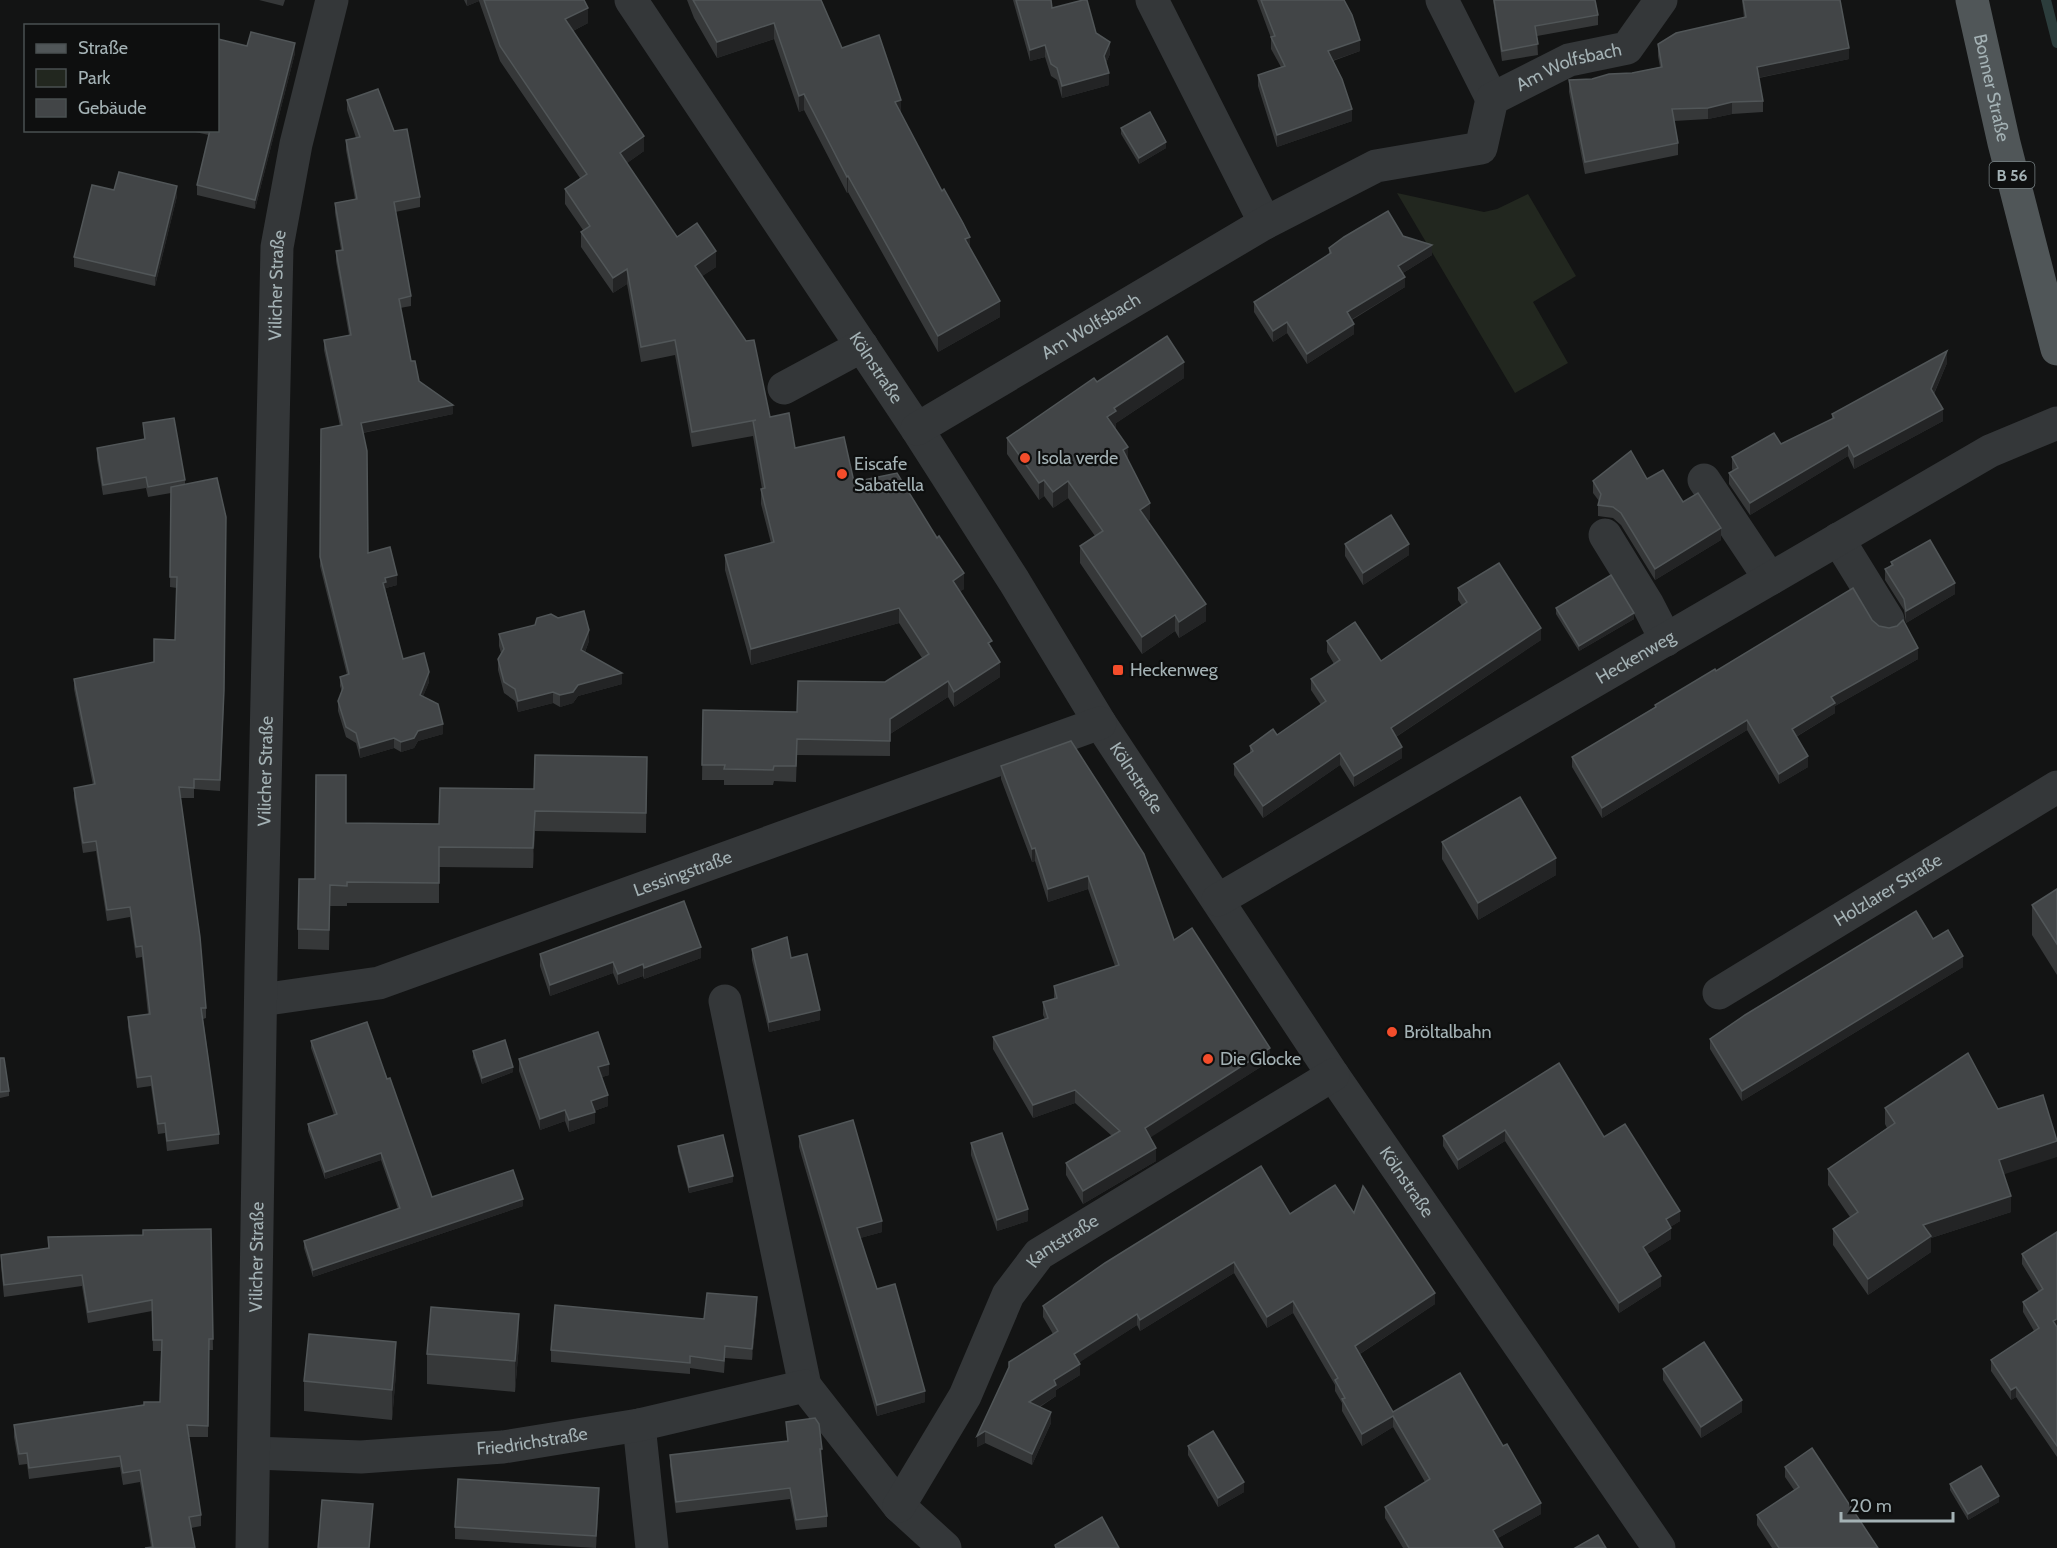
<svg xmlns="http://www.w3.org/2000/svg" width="2057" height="1548" font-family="Cabin,sans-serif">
	<rect width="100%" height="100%" fill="#131414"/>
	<path fill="#22271f" d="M1397,193L1484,212L1497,209L1528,194L1576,276L1533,302L1568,363L1515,393Z"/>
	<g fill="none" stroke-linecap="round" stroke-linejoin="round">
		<path stroke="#2c3d3c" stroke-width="10" d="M2046,0L2057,43"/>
		<g stroke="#343739" stroke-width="33">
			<path id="s1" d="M631,0L917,429L1014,581L1100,723L1333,1075L1659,1548"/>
			<path d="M1152,0L1265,223"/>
			<path d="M1442,0L1492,99"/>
			<path d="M784,388L862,346"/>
			<path id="s2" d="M917,429L1265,223L1376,166L1481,148L1492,99L1569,60L1627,48L1661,0"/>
			<path d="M1704,480L1770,579"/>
			<path d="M1605,535L1648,605L1666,640"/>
			<path d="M1838,539L1888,620"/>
			<path id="s3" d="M1218,900L1990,451L2057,423"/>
			<path id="s4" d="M1719,993L2057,787"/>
			<path id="s5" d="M261,1000L379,983L1100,723"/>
			<path d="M725,1001L805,1386"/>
			<path d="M639,1425L652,1548"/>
			<path id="s6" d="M254,1453L361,1457L503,1447L639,1425L805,1386L899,1506L945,1548"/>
			<path id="s7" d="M899,1506L965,1396L1008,1295L1039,1254L1333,1075"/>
			<path id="s8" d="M252,1548L261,968L277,247L296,144L332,0"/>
		</g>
		<path stroke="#505658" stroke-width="33" id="s9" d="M1972,0L2004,143L2057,349"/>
	</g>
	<g fill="#363839">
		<path d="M259,0H285L283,6Z"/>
		<path d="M464,0H584L588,23L573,31L644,151L627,163L677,237L716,267L702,276L770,417L795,448L854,482L964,589L960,591L992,648L1000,677L954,707L948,697L890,734V756L797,755L796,782L774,781L773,785H724V780H702L703,710L797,712L885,682L922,658L899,623L751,665L725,570V555L771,543L761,504V489H762L753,436L692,447L675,355L641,362L627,284L613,293L581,247V232L583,230L565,204V189L580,178L500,61L479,1L467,6Z"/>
		<path d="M687,0H821L842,48L901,114L970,248L1000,317L938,352L848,192L847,193L804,110L799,112L774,39L717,58L694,18Z"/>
		<path d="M1013,0H1051L1052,8L1096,33L1110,54L1106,63L1109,85L1062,98L1057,80L1051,76L1045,57L1030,61Z"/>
		<path d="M1257,0H1344L1360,51L1333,61L1352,121L1277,147L1258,86V75L1281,67L1271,49V38Z"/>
		<path d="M1493,0H1595L1598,15V25L1537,36L1538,55L1502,61Z"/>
		<path d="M1742,0H1840L1849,59L1759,78L1763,101V112L1732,114L1708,119L1674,121L1678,143V155L1585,174L1569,92V80L1592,79L1632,73L1660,67L1658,56V44L1744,18Z"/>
		<path d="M247,46L295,53L255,209L197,195V185L209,135L195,132V130H218Z"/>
		<path d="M347,100L420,197V207L395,212L411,296V306L400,308L411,361L419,381L453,414L363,433L368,553L397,585L386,588V592L403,659L429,682L423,696L443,734L418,741L414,748L401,752L394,748L360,758L356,743L346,737L338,711V701L342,692L340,686V677L347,675L320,566L321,429L340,426L324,350V340L349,335L336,261V251L341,250L335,213V203L355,199L346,150V140L356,138L347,110Z"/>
		<path d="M1121,128L1166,148L1139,164L1121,134Z"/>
		<path d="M114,190L177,196L155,286L74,267V257Z"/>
		<path d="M1403,236L1432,255L1403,273L1405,287L1352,320L1354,334L1307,364L1287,333L1273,342L1254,312V302L1329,254V248Z"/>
		<path d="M1947,363L1934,394L1943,421L1854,469L1848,456L1750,515L1729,484V473L1733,471L1732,469V457L1781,444L1832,419V414Z"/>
		<path d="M1184,378L1116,423V427L1115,428L1128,460L1150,519L1148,521L1206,621L1179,638L1175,631L1142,654L1080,563V546L1095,536L1068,498L1053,508L1044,496L1039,500L1007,454V438L1097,382Z"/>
		<path d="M143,423L185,480V484L224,700L220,791L194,789V798H181L206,1008V1018L203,1019L219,1134V1144L167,1151L165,1133L158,1134L151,1086L137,1088L128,1027V1017L148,1014L142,957L136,958L130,917L107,921L96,851L83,853L74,798V788L93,785L74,689V679L154,662L175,640L177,588L170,587L171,493L148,497L146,488L103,495L97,459V448L144,439Z"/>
		<path d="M1593,481L1683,502L1721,540L1655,580L1621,525L1613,518L1598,516V505L1599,501L1593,493Z"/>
		<path d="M1345,544L1409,555L1363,585L1345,556Z"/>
		<path d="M1891,562L1955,594L1906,623L1904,610L1885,580V569L1891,565Z"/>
		<path d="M1458,588L1541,640L1396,737L1402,758L1354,787L1340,765L1263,818L1234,775V764L1250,753V746L1277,735L1321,705L1311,690V679L1334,664L1327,652V641L1381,661L1462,606L1458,600Z"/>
		<path d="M1556,608L1634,619L1579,651L1556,614Z"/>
		<path d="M1872,620L1918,659L1835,706V713L1796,737L1808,767L1779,784L1747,730L1602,818L1572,767V757L1655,707V705L1716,671Z"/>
		<path d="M499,634L589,641L585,652L622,684L578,696L573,703L560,707L553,703L518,712L515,701L504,693L498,670V659L501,653L499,646Z"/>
		<path d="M647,757L646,833L535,831L533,868L439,867V903H347V906H330L329,950L298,949V929L315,879L346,823L439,824L534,789Z"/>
		<path d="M1001,766L1174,940L1270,1061L1150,1137L1156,1161L1083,1204L1066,1175V1163L1112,1136L1075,1103L1033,1118L993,1049V1037L1045,1019L1043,1015V1002L1054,999V986L1115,966L1088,889L1048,902L1035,861L1032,862L1001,779Z"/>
		<path d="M1442,842L1556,875L1478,920L1442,859Z"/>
		<path d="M2057,889V975L2032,935V905Z"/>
		<path d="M1933,939L1963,967L1742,1101L1710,1049V1039Z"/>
		<path d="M752,949L791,958L820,1020L769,1032L752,960Z"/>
		<path d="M540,954L701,958L644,979L643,976L618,985L613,973L550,996L540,966Z"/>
		<path d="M311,1041L387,1079L432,1197L523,1206L313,1277L304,1248V1241L398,1209L381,1160L325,1179L308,1131V1124L334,1115L311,1048Z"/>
		<path d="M473,1051L513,1072L482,1084L473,1057Z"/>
		<path d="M0,1058L9,1091V1096L0,1098Z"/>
		<path d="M519,1059L609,1075L602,1077L608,1106L594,1111L595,1123L569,1132L565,1121L540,1130L519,1071Z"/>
		<path d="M1559,1063L1604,1137L1680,1221L1670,1227L1671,1239L1647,1254L1661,1286L1619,1313L1505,1141L1458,1170L1443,1146V1136Z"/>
		<path d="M1885,1108L1998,1109L2004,1174L2011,1212L1931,1238V1252L1868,1295L1833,1245V1229L1850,1217L1828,1185V1169L1887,1128L1885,1124Z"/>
		<path d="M799,1136L882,1232L860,1238L877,1289L925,1402L877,1416L799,1147Z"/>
		<path d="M971,1143L1028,1221L997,1231L971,1155Z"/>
		<path d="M678,1146L733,1182L689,1193L678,1152Z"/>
		<path d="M1354,1213L1435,1304L1360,1354L1393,1412L1541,1514L1498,1538L1503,1548H1403L1385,1518V1507L1425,1482L1393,1427L1362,1446L1342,1411V1403L1335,1391V1385L1293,1313L1267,1328L1234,1273L1140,1331L1137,1325L1079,1362L1080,1375L1056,1390V1396L1040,1407L1051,1423L1032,1465L985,1443L977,1447L1009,1367L1053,1334L1043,1317V1306L1290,1214Z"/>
		<path d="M211,1229L213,1350H209L208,1437H189L201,1515V1526L191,1528L151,1547L140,1482L123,1485L120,1467L29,1479L27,1464L19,1465L14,1437V1425L160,1402L161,1351H153L152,1311L88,1323L82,1286L4,1297L1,1266V1255L48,1248V1237L143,1235Z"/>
		<path d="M2057,1232V1457L2016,1397L2011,1400L1991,1371V1360L2034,1331L2023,1312V1302L2039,1292L2022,1264V1254Z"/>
		<path d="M757,1309L752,1360L725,1358L724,1373L690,1368V1374L551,1362V1350Z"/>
		<path d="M519,1344L515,1392L427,1384V1354Z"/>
		<path d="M1663,1369L1742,1412L1701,1438L1663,1380Z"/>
		<path d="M396,1373L392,1420L304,1411V1381Z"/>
		<path d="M786,1422L822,1459L821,1460L827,1516V1527L796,1530L790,1499L676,1513L670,1466V1455L787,1441Z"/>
		<path d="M1188,1446L1244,1492L1218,1507L1188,1455Z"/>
		<path d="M1785,1467L1878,1548H1772L1757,1525V1515L1794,1490L1785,1477Z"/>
		<path d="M1950,1484L1999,1502L1968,1520L1950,1490Z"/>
		<path d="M599,1499L596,1548L455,1539V1527Z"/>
	</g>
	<g fill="#232425">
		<path d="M467,0H479V1L467,6Z"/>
		<path d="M588,8V23L565,35V19Z"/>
		<path d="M774,23V39L717,58V42Z"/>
		<path d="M1360,40V51L1328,62V51Z"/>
		<path d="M1110,42V54L1104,67V56Z"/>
		<path d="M295,43V53L255,209V200Z"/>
		<path d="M1045,45V57L1030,61V50Z"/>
		<path d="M1849,48V59L1757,78V67Z"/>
		<path d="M1109,73V85L1062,98V86Z"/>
		<path d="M804,94V110L799,112V96Z"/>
		<path d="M901,100V117L895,102Z"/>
		<path d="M1732,102V114L1708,119V108Z"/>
		<path d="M1352,109V121L1277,147V135Z"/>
		<path d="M644,136V151L620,168V153Z"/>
		<path d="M1166,142V148L1139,164V158Z"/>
		<path d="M848,176V192L847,193V177Z"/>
		<path d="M177,186V196L155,286V276Z"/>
		<path d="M970,237V253L965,239Z"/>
		<path d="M1432,245V255L1398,276V266Z"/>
		<path d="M716,251V267L695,281V266Z"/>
		<path d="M627,269V284L613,293V278Z"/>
		<path d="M1405,277V287L1347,322V312Z"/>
		<path d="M1000,301V317L938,352V336Z"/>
		<path d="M1287,322V333L1273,342V331Z"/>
		<path d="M1354,324V334L1307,364V354Z"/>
		<path d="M1947,351V363L1931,400V389Z"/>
		<path d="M1184,362V378L1116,423V427L1107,433V417L1114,408Z"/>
		<path d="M453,405V414L361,433V423Z"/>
		<path d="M1943,409V421L1854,469V457Z"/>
		<path d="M1848,445V456L1750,515V503Z"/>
		<path d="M1128,447V463L1123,450Z"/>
		<path d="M1044,480V496L1039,500V483Z"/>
		<path d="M1068,481V498L1053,508V492Z"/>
		<path d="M1150,503V519L1140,526V510Z"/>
		<path d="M1721,528V540L1655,580V569Z"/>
		<path d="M1409,544V555L1363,585V573Z"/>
		<path d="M964,573V589L953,596V581Z"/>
		<path d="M397,575V585L386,588V592L383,593V583L385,578Z"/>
		<path d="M1955,583V594L1906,623V611Z"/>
		<path d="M1206,604V621L1179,638V622Z"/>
		<path d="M899,608V623L751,665V649Z"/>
		<path d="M1634,613V619L1579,651V646Z"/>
		<path d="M1175,615V631L1142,654V637Z"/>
		<path d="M1541,628V640L1391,740V728Z"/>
		<path d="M589,630V641L581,662V650Z"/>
		<path d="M1918,648V659L1835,706V713L1792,739V729L1831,697Z"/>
		<path d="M1000,662V677L954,707V692Z"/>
		<path d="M429,672V682L420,704V695Z"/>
		<path d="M622,673V684L578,696L573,703L560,707V695L578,685Z"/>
		<path d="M948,681V697L890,734V756V719Z"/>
		<path d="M553,692V703L518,712V701Z"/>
		<path d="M1747,720V730L1602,818V808Z"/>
		<path d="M443,724V734L418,741L414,748L401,752V742L418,731Z"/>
		<path d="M394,738V748L360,758V748Z"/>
		<path d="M1402,747V758L1354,787V776Z"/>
		<path d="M1340,753V765L1263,818V806Z"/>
		<path d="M1808,756V767L1779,784V774Z"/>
		<path d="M535,811V831L533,868V848Z"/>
		<path d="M1035,848V861L1032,862V849Z"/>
		<path d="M1556,858V875L1478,920V903Z"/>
		<path d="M1088,876V889L1048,902V889Z"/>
		<path d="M701,947V958L644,979V968Z"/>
		<path d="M1963,956V967L1742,1101V1091Z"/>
		<path d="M613,962V973L550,996V985Z"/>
		<path d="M643,964V976L618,985V974Z"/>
		<path d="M820,1010V1020L769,1032V1022Z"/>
		<path d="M1270,1048V1061L1145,1141V1128Z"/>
		<path d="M609,1064V1075L598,1078V1067Z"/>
		<path d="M513,1067V1072L482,1084V1078Z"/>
		<path d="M1075,1090V1103L1033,1118V1105Z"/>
		<path d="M608,1095V1106L591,1112V1101Z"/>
		<path d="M565,1110V1121L540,1130V1119Z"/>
		<path d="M595,1112V1123L569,1132V1120Z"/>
		<path d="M1505,1130V1141L1458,1170V1160Z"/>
		<path d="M2057,1141V1157L1999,1176V1160Z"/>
		<path d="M1156,1148V1161L1083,1204V1191Z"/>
		<path d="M381,1153V1160L325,1179V1172Z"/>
		<path d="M733,1176V1182L689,1193V1187Z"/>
		<path d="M2011,1196V1212L1931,1238V1252L1868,1295V1279L1923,1225Z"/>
		<path d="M523,1199V1206L313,1277V1270Z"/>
		<path d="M1028,1209V1221L997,1231V1220Z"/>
		<path d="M1680,1211V1221L1666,1230V1219Z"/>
		<path d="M882,1221V1232L857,1239V1228Z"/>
		<path d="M1671,1228V1239L1643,1257V1247Z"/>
		<path d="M1234,1262V1273L1140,1331V1320Z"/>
		<path d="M1661,1276V1286L1619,1313V1303Z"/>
		<path d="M1435,1293V1304L1355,1357V1346Z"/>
		<path d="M757,1297V1309L752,1360V1349Z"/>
		<path d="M1293,1301V1313L1267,1328V1317Z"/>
		<path d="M519,1314V1344L515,1392V1361Z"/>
		<path d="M1137,1314V1325L1074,1366V1354Z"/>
		<path d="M2057,1319V1329L2053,1321Z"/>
		<path d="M396,1342V1373L392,1420V1390Z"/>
		<path d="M1080,1364V1375L1056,1390V1396L1029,1413V1402L1054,1380Z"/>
		<path d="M2016,1387V1397L2011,1400V1390Z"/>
		<path d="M925,1391V1402L877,1416V1405Z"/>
		<path d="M1742,1400V1412L1701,1438V1427Z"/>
		<path d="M1051,1412V1423L1032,1465V1454Z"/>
		<path d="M1393,1416V1427L1362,1446V1434Z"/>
		<path d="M985,1431V1443L977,1447V1436Z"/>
		<path d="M820,1449H822V1459L820,1460Z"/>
		<path d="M1244,1482V1492L1218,1507V1498Z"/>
		<path d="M599,1488V1499L596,1548V1536Z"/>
		<path d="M1999,1496V1502L1968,1520V1514Z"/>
		<path d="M1541,1503V1514L1493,1541V1530Z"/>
		<path d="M373,1504L370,1548H369Z"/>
	</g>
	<g fill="#424547" stroke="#515658" stroke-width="1.5">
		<path d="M484,0H584L588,8L565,19L644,136L620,153L677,237L697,223L716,251L695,266L746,341L754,340L770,417L789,413L795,448L844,437L854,482L897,473L937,538L939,536L964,573L953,581L992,641L988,643L1000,662L954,692L948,681L890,719V741L797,739L796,766H774L773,770L724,769L725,765H702L703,710L797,712L798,681L885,682L929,654L899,608L751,649L725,555L774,542L761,489L765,488L753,421L756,420L692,432L675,340L641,347L627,269L613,278L581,232L590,226L565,189L587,174L500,46Z"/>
		<path d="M693,0H821L842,48L879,35L901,100L895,102L942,191L944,189L963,223L970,237L965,239L1000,301L938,336L848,176L847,177L804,94L799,96L774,23L717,42Z"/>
		<path d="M1016,0H1051L1052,8L1083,0H1087L1096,33L1110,42L1104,56L1109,73L1062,86L1057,68L1051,64L1045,45L1030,50Z"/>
		<path d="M1261,0H1344L1352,15L1360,40L1328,51L1342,79L1352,109L1277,135L1258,75L1285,66L1271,37L1275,36Z"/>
		<path d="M1494,0H1595L1598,15L1535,26L1538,44L1502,51Z"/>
		<path d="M1743,0H1840L1849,48L1757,67L1763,101L1732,102L1708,108L1672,109L1678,143L1585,162L1569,80L1592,79L1609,74L1632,73L1662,67L1658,44L1676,33L1746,17Z"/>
		<path d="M251,32L295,43L255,200L197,185L210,130H218V39L247,46Z"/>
		<path d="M378,89L394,131L407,129L420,197L394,202L411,296L399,299L411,361H415L419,381L453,405L361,423L367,451L368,553L390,547L397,575L385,578L386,582L383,583L403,659L424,653L429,672L420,695L438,704L443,724L418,731L414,738L401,742L394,738L360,748L356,733L346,727L338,701L343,688L340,677L349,674L320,557L321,429L342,425L324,340L351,335L336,251L343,250L335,203L357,199L346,140L360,137L347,100Z"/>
		<path d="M1150,112L1166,142L1139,158L1121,128Z"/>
		<path d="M119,172L177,186L155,276L74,257L92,185L114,190Z"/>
		<path d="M1388,211L1403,236L1432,245L1398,266L1405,277L1347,312L1354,324L1307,354L1287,322L1273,331L1254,302L1331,253L1329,248L1344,237Z"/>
		<path d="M1167,336L1184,362L1114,408L1116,411L1107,417L1128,447L1123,450L1150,503L1140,510L1206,604L1179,622L1175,615L1142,637L1080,546L1103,531L1068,481L1053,492L1044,480L1039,483L1007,438L1094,378L1097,382Z"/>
		<path d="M1947,351L1931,389L1943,409L1854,457L1848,445L1750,503L1729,473L1738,468L1732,457L1774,433L1781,444L1834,418L1832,414Z"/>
		<path d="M174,418L185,480L148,487L146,477L103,485L97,448L145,439L143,423Z"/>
		<path d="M1631,451L1647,479L1663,470L1683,502L1698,493L1721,528L1655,569L1621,513L1613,507L1598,505L1601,494L1593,481Z"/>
		<path d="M217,478L226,517L224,690L220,780L194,779V788L179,787L200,937L206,1008H201L219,1134L167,1141L165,1123L158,1124L151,1076L137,1078L128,1017L150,1014L142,946L136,947L130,907L107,910L96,841L83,843L74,788L95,784L74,679L154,662V639L175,640L177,577H170L171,487Z"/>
		<path d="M1391,515L1409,544L1363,573L1345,544Z"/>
		<path d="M1930,540L1955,583L1906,611L1904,599L1885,569L1893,565L1891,562Z"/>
		<path d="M1499,563L1541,628L1391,728L1402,747L1354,776L1340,753L1263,806L1234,764L1253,751L1250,746L1273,729L1277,735L1326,701L1311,679L1340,660L1327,641L1355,622L1381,661L1467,602L1458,588Z"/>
		<path d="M1611,575L1634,613L1579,646L1556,608Z"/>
		<path d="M1853,588L1872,620L1879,626L1889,628L1897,626L1903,620L1918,648L1831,697L1835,703L1792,729L1808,756L1779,774L1747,720L1602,808L1572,757L1656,707L1655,705L1715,669L1716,671Z"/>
		<path d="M584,611L589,630L581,650L622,673L578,685L573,692L560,695L553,692L518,701L515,689L504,682L498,659L504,649L499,634L535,625L537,618L551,614L558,618Z"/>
		<path d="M1071,741L1144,854L1174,940L1192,928L1270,1048L1145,1128L1156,1148L1083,1191L1066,1163L1120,1131L1075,1090L1033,1105L993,1037L1048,1018L1043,1002L1057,998L1054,986L1119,965L1088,876L1048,889L1035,848L1032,849L1001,766Z"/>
		<path d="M535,755L647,757L646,813L535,811L533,848L439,847V883L347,882V886L330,885L329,930L298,929L299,879H315L316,775H346V823L439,824L440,788L534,789Z"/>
		<path d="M1520,797L1556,858L1478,903L1442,842Z"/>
		<path d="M2057,889V944L2032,905Z"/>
		<path d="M684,901L701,947L644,968L643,964L618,974L613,962L550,985L540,954Z"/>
		<path d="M1916,911L1933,939L1948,930L1963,956L1742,1091L1710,1039L1745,1015Z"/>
		<path d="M787,937L791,958L807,954L820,1010L769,1022L752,949Z"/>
		<path d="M367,1022L387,1079L390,1078L432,1197L513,1170L523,1199L313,1270L304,1241L400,1208L381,1153L325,1172L308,1124L337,1114L311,1041Z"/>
		<path d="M598,1032L609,1064L598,1067L608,1095L591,1101L595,1112L569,1120L565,1110L540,1119L519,1059Z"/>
		<path d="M505,1040L513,1067L482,1078L473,1051Z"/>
		<path d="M1968,1053L1998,1109L2043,1095L2057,1141L1999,1160L2011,1196L1923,1225L1931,1236L1868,1279L1833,1229L1858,1212L1828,1169L1895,1123L1885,1108Z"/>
		<path d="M0,1058H4L9,1091L0,1092Z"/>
		<path d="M1559,1063L1604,1137L1625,1124L1680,1211L1666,1219L1671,1228L1643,1247L1661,1276L1619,1303L1505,1130L1458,1160L1443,1136Z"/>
		<path d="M853,1120L882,1221L857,1228L877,1289L895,1284L925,1391L877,1405L799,1136Z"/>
		<path d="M1002,1133L1028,1209L997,1220L971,1143Z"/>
		<path d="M723,1135L733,1176L689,1187L678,1146Z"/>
		<path d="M1261,1166L1290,1214L1335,1185L1354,1213L1363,1186L1435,1293L1355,1346L1393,1412L1460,1373L1503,1446L1507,1444L1541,1503L1493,1530L1503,1548H1409L1385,1507L1430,1479L1393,1416L1362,1434L1342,1399L1345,1398L1335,1380L1338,1378L1293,1301L1267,1317L1234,1262L1140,1320L1137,1314L1074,1354L1080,1364L1054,1380L1056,1385L1029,1402L1051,1412L1032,1454L985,1431L977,1436L1009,1367V1362L1058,1331L1043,1306L1105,1263Z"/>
		<path d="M211,1229L213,1339H209L208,1426L187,1425L201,1515L189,1517L195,1548H145L153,1547L140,1470L123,1473L120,1456L29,1468L27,1453L19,1454L14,1425L144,1405V1402H160L162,1340H153L152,1300L88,1312L82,1275L4,1285L1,1255L49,1248L48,1237L143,1235V1230Z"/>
		<path d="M2057,1232V1319L2053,1321L2057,1327V1446L2016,1387L2011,1390L1991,1360L2039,1328L2023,1302L2043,1289L2022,1254Z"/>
		<path d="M707,1293L757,1297L752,1349L725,1346L724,1361L690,1356V1363L551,1350L555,1305L704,1319Z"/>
		<path d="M431,1307L519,1314L515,1361L427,1354Z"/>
		<path d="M309,1334L396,1342L392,1390L304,1381Z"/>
		<path d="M1704,1342L1742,1400L1701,1427L1663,1369Z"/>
		<path d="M815,1418L819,1424L822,1449H820L827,1516L796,1520L790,1488L676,1502L670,1455L788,1441L786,1422Z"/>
		<path d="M1213,1431L1244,1482L1218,1498L1188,1446Z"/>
		<path d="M1812,1448L1878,1548H1779L1757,1515L1799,1487L1785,1467Z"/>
		<path d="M1981,1466L1999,1496L1968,1514L1950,1484Z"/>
		<path d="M458,1479L599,1488L596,1536L455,1527Z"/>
		<path d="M322,1500L373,1504L369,1548H318Z"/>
		<path d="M1102,1517L1119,1548H1056L1055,1545Z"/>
		<path d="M1598,1535L1606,1548H1575Z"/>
	</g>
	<g fill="#f44d2b" stroke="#0e0f0f" stroke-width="2">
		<circle cx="1025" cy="458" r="6"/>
		<circle cx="842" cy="474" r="6"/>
		<rect x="1112" y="664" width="12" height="12" rx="3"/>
		<circle cx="1392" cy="1032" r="6"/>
		<circle cx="1208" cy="1059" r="6"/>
	</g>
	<g text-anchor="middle" stroke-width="4.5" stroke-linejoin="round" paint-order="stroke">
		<rect fill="#0e0f0f" stroke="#778183" stroke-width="1.5" x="1989.5" y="162" width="45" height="26" rx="4.5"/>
		<g font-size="16" font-weight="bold" fill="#a4b2b5">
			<text x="2012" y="181">B 56</text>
		</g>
		<g font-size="18" fill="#a4b2b5" stroke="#0e0f0f">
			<text dy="6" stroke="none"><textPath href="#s2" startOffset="770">Am Wolfsbach</textPath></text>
			<text dy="6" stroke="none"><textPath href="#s9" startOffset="90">Bonner Straße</textPath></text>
			<text dy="6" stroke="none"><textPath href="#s8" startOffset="1263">Vilicher Straße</textPath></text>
			<text dy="6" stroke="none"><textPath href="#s2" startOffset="202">Am Wolfsbach</textPath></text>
			<text dy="6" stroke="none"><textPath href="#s1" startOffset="442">Kölnstraße</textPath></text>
			<text dy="6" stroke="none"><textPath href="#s3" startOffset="483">Heckenweg</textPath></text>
			<text dy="6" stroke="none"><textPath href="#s8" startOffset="777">Vilicher Straße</textPath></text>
			<text dy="6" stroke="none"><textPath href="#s1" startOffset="928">Kölnstraße</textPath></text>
			<text dy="6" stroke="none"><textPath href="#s5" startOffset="442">Lessingstraße</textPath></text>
			<text dy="6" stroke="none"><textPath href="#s4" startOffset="198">Holzlarer Straße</textPath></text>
			<text dy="6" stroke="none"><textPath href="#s1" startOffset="1414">Kölnstraße</textPath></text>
			<text dy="6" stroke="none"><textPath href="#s7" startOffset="316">Kantstraße</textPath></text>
			<text dy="6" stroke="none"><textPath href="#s8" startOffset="291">Vilicher Straße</textPath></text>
			<text dy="6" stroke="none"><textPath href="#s6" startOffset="279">Friedrichstraße</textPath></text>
		</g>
		<g font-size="18" fill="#a4b2b5" stroke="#0e0f0f" text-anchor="start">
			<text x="1037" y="464">Isola verde</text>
			<text x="854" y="470">Eiscafe<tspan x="854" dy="21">Sabatella</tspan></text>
			<text x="1130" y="676">Heckenweg</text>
			<text x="1404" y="1038">Bröltalbahn</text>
			<text x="1220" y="1065">Die Glocke</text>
		</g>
	</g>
	<rect x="24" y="24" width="195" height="108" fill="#0e0f0f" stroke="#4a5051" stroke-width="1.5"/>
	<rect x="36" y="44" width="30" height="9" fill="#505658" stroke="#4a5051" stroke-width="1.5"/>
	<text x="78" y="54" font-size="18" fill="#a4b2b5">Straße</text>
	<rect x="36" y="69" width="30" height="18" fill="#22271f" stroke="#4a5051" stroke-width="1.5"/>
	<text x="78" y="84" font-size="18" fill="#a4b2b5">Park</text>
	<rect x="36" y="99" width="30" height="18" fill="#424547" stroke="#4a5051" stroke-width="1.5"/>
	<text x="78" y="114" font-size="18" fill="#a4b2b5">Gebäude</text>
	<path d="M1841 1512v9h112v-9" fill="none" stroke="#a4b2b5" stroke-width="3"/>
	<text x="1850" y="1512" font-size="18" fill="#a4b2b5" stroke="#0e0f0f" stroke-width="4.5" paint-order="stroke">20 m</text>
</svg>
